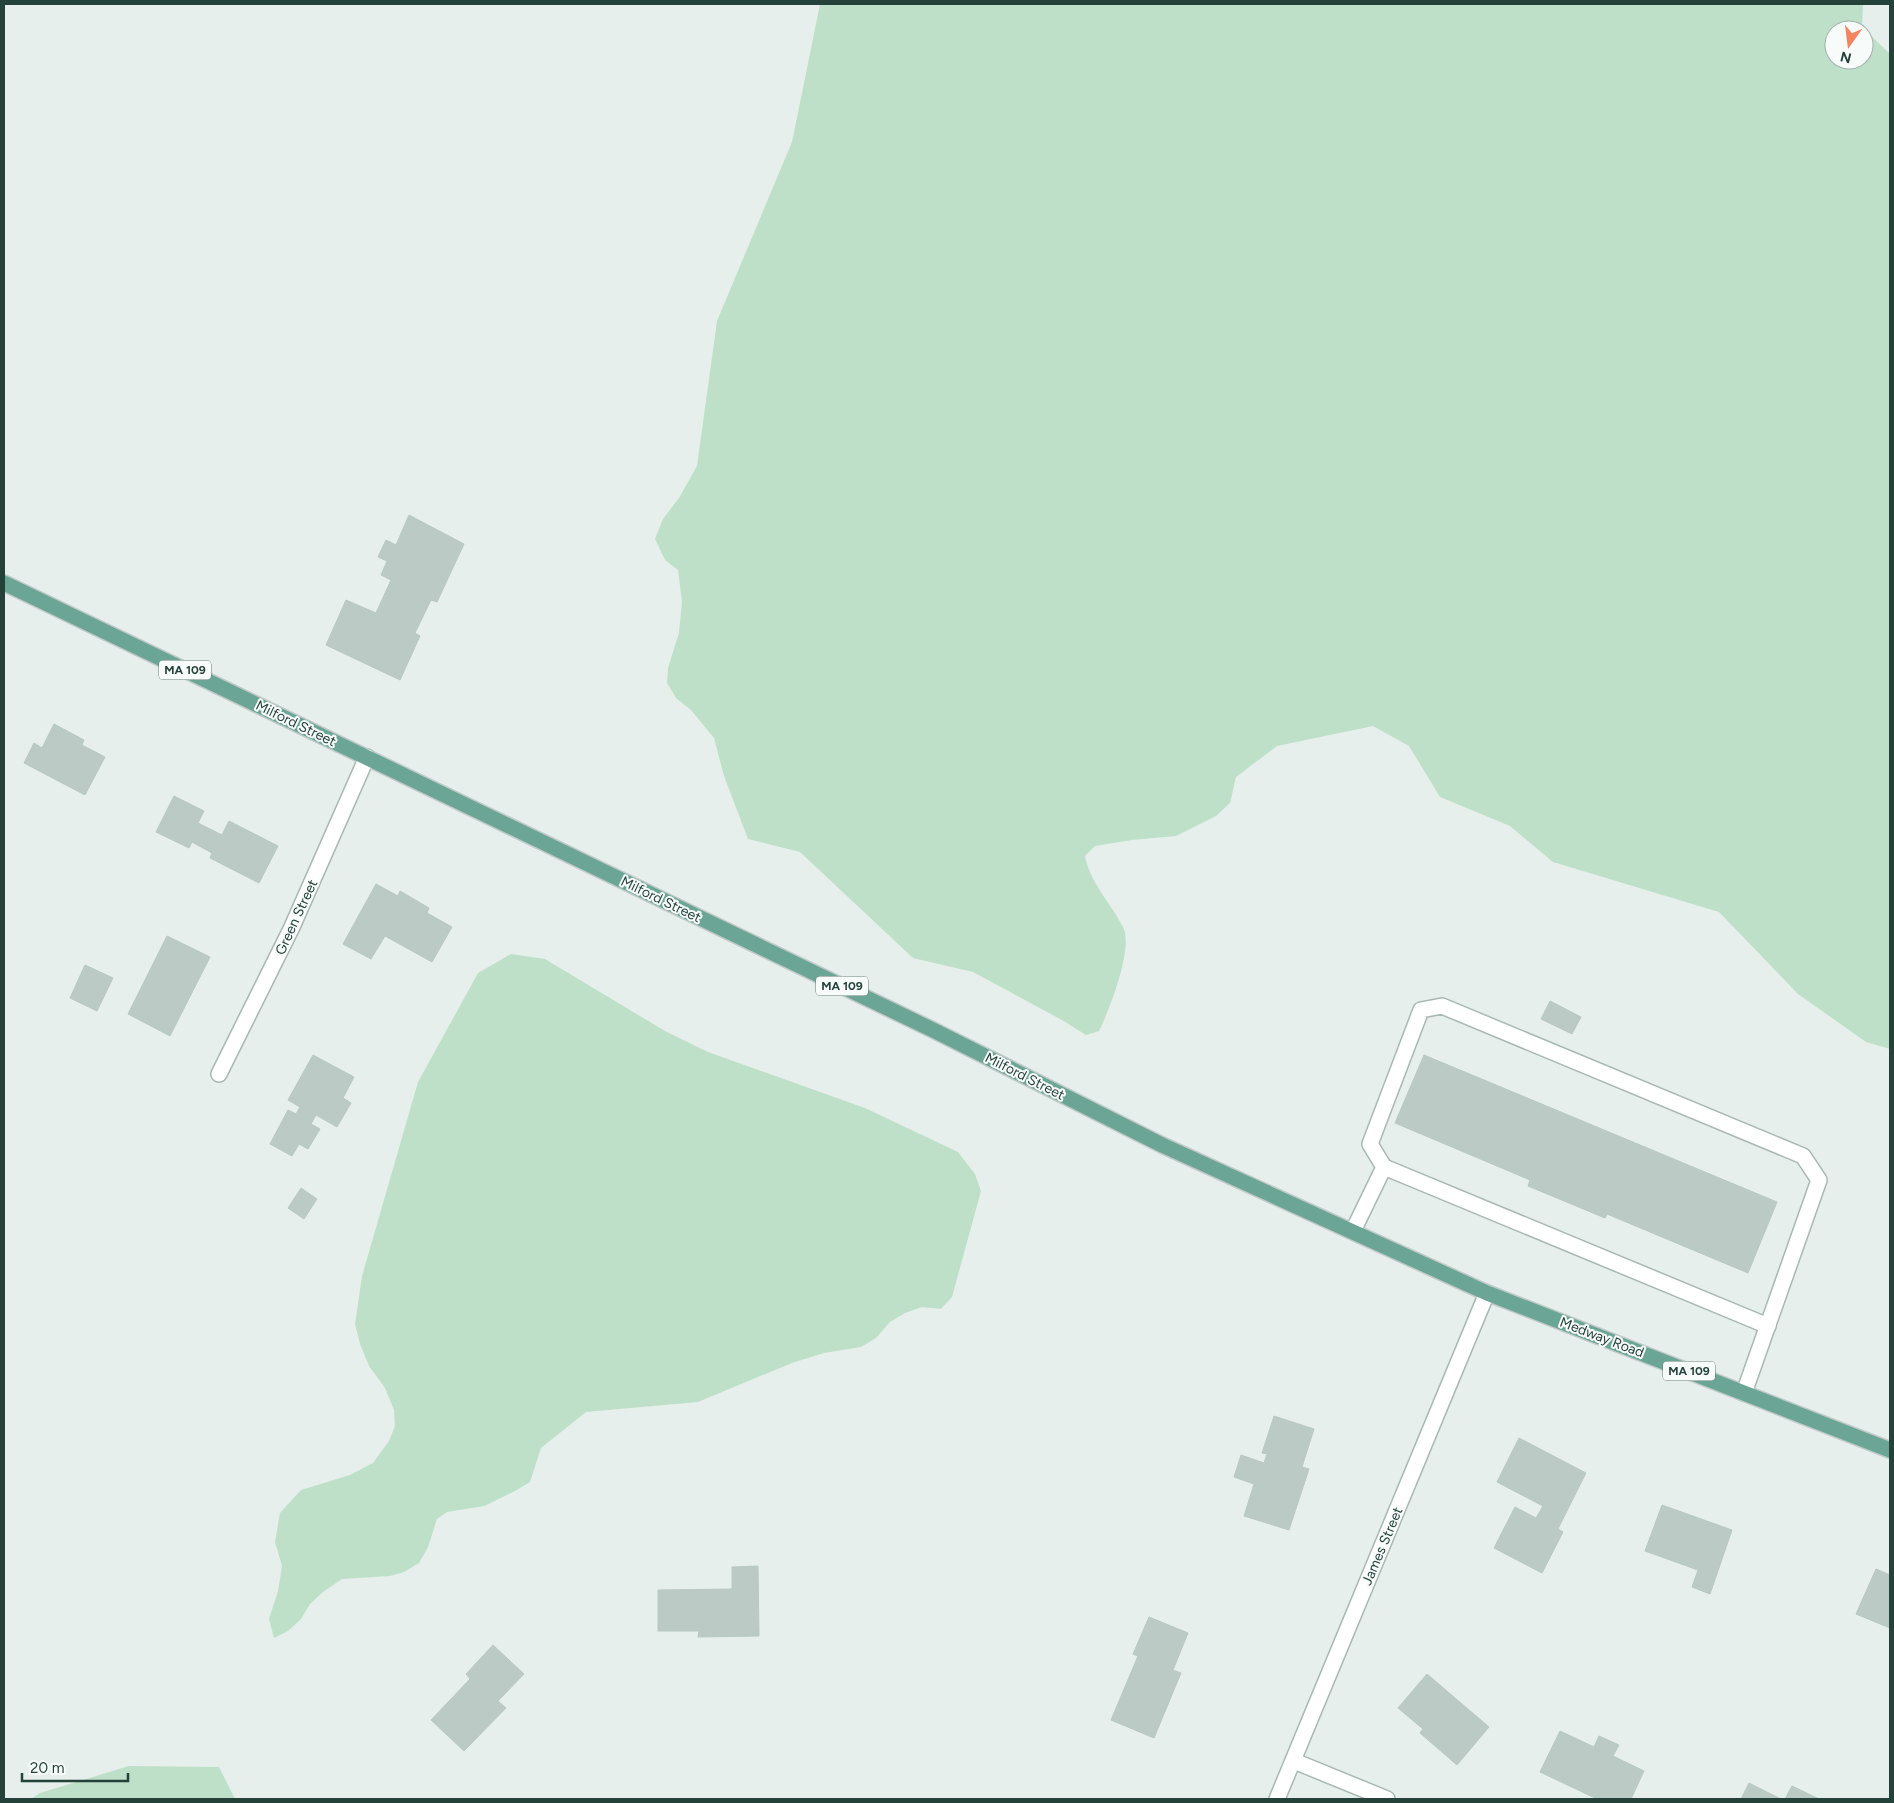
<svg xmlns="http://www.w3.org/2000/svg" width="1894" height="1803" font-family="Figtree,sans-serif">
	<rect width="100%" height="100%" fill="#e6efeb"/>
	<g fill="#bfe0c8" fill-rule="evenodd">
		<path d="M820,4H1863L1862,27L1890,54V1049L1866,1042L1798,994L1719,912L1553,862L1510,826L1440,797L1409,746L1373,726L1277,746L1236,777L1230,803L1216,816L1176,836L1132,840L1095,846L1085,856C1090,883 1111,903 1123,927C1134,948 1109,1011 1099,1031L1086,1035L1062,1020L973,972L913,958L800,852L748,839L724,776L714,738L691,710L676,698L667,683L668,668L679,633L682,602L678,570L665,560L655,539L663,519L679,498L697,466L717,321L792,142ZM1834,30H1864V60H1834Z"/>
		<path d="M511,954L545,959L665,1031L708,1052L865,1108L958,1152L975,1174L981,1191L952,1297L941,1309L922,1307L905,1313L890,1322L876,1338L861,1347L824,1353L792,1363L698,1402L586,1412L541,1448L530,1482L515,1491L484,1506L447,1512L437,1519L428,1547L419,1563L404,1572L390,1576L342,1579L323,1592L310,1604L301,1619L288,1631L274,1638L269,1619L278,1591L282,1566L275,1542L280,1513L301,1490L350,1475L373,1463L389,1441L395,1426L394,1410L385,1388L369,1366L360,1344L355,1324L362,1276L418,1082L478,973Z"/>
		<path d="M129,1766L219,1767L235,1799H31L40,1793Z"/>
	</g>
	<g fill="#bbcac4" stroke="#b8c9c2">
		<path d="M409,515L464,544L437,602L431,600L415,633L420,636L400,680L326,645L346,600L376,613L391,580L381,575L387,561L378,557L386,540L396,545Z"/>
		<path d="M54,724L84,740L82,745L105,757L85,795L24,763L34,743L42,748Z"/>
		<path d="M174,796L204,811L198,823L222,835L229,821L278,846L259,883L210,858L212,853L192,842L189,848L156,832Z"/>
		<path d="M376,884L398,896L400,891L429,908L427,913L452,927L432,962L385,936L371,959L343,944Z"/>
		<path d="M167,936L210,957L170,1036L128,1014Z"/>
		<path d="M85,965L113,978L97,1011L70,998Z"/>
		<path d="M1550,1001L1581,1017L1572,1034L1541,1019Z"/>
		<path d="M313,1055L354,1077L343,1098L351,1103L337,1127L316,1115L311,1124L320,1129L308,1149L299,1144L292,1156L270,1144L288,1110L296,1114L300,1107L288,1100Z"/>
		<path d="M1424,1055L1777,1202L1748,1273L1607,1214L1605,1218L1528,1186L1530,1180L1395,1123Z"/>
		<path d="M301,1188L317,1199L304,1219L288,1208Z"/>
		<path d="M1274,1416L1314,1429L1302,1467L1309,1469L1289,1530L1244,1516L1254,1484L1234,1477L1241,1455L1264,1463L1267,1454L1262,1453Z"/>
		<path d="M1519,1438L1586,1473L1558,1529L1563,1532L1542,1573L1494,1548L1515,1507L1536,1518L1543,1506L1497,1482Z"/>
		<path d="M1662,1505L1732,1530L1710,1594L1692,1587L1698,1570L1645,1551Z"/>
		<path d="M758,1566L759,1636L698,1637L699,1631H658V1590L732,1589V1567Z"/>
		<path d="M1876,1569L1890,1575V1628L1856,1614Z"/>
		<path d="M1149,1617L1188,1633L1173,1670L1181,1673L1154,1738L1111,1720L1138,1656L1133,1654Z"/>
		<path d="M493,1645L524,1674L498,1701L506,1708L464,1751L431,1720L470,1679L466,1674Z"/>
		<path d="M1427,1674L1489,1727L1457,1765L1420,1733L1423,1729L1398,1708Z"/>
		<path d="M1560,1731L1594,1747L1599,1736L1619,1745L1613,1756L1644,1771L1631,1799H1597L1540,1772Z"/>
		<path d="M1749,1783L1781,1799H1741Z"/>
		<path d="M1792,1786L1819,1799H1785Z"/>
	</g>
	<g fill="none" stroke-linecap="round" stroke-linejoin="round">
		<g stroke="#a8b8b2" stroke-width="18">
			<g id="minor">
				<path d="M219,1074L292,927L367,757"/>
				<path d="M1384,1167L1768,1326"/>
				<path d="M1353,1231L1384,1167L1370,1144L1421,1010L1442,1006L1803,1156L1819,1180L1744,1393"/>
				<path d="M1294,1761L1387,1799"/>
				<path d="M1277,1799L1487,1293"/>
			</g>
		</g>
		<g stroke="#c2cac8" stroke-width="18">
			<path id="major" d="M4,583L933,1030L1162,1145L1487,1293L1890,1450"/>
		</g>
		<use href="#minor" stroke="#fff" stroke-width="15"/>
		<use href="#major" stroke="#6aa596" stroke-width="15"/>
	</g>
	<g text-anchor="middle" stroke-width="4" stroke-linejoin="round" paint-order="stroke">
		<g fill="#f7fbf9" stroke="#637a73" stroke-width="1">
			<rect x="159" y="660.5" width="52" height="19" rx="4"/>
			<rect x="816" y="976.5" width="52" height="19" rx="4"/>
			<rect x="1663" y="1361.5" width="52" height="19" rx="4"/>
		</g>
		<g font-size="12" font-weight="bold" fill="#24423a">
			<text x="185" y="674">MA 109</text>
			<text x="842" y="990">MA 109</text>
			<text x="1689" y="1375">MA 109</text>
		</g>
		<g font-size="14" fill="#24423a" stroke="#f7fbf9">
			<text transform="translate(296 723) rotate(26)" y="5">Milford Street</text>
			<text transform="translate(661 899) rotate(26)" y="5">Milford Street</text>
			<text transform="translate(296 917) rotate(-65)" y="5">Green Street</text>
			<text transform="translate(1025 1076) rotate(27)" y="5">Milford Street</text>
			<text transform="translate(1602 1337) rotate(21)" y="5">Medway Road</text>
			<text transform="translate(1382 1546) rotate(-67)" y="5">James Street</text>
		</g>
	</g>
	<rect width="1894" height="1803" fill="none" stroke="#24423a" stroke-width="10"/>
	<g transform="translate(1849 45) rotate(194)"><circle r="24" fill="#f7fbf9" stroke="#a3b1ad"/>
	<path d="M0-4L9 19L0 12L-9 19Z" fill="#f4845f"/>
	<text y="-8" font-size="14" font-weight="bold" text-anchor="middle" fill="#24423a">N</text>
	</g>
	<path d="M22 1773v8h106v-8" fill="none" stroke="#24423a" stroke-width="2.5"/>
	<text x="30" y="1773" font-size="15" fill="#24423a" stroke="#f7fbf9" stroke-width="4" paint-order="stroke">20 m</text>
</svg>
